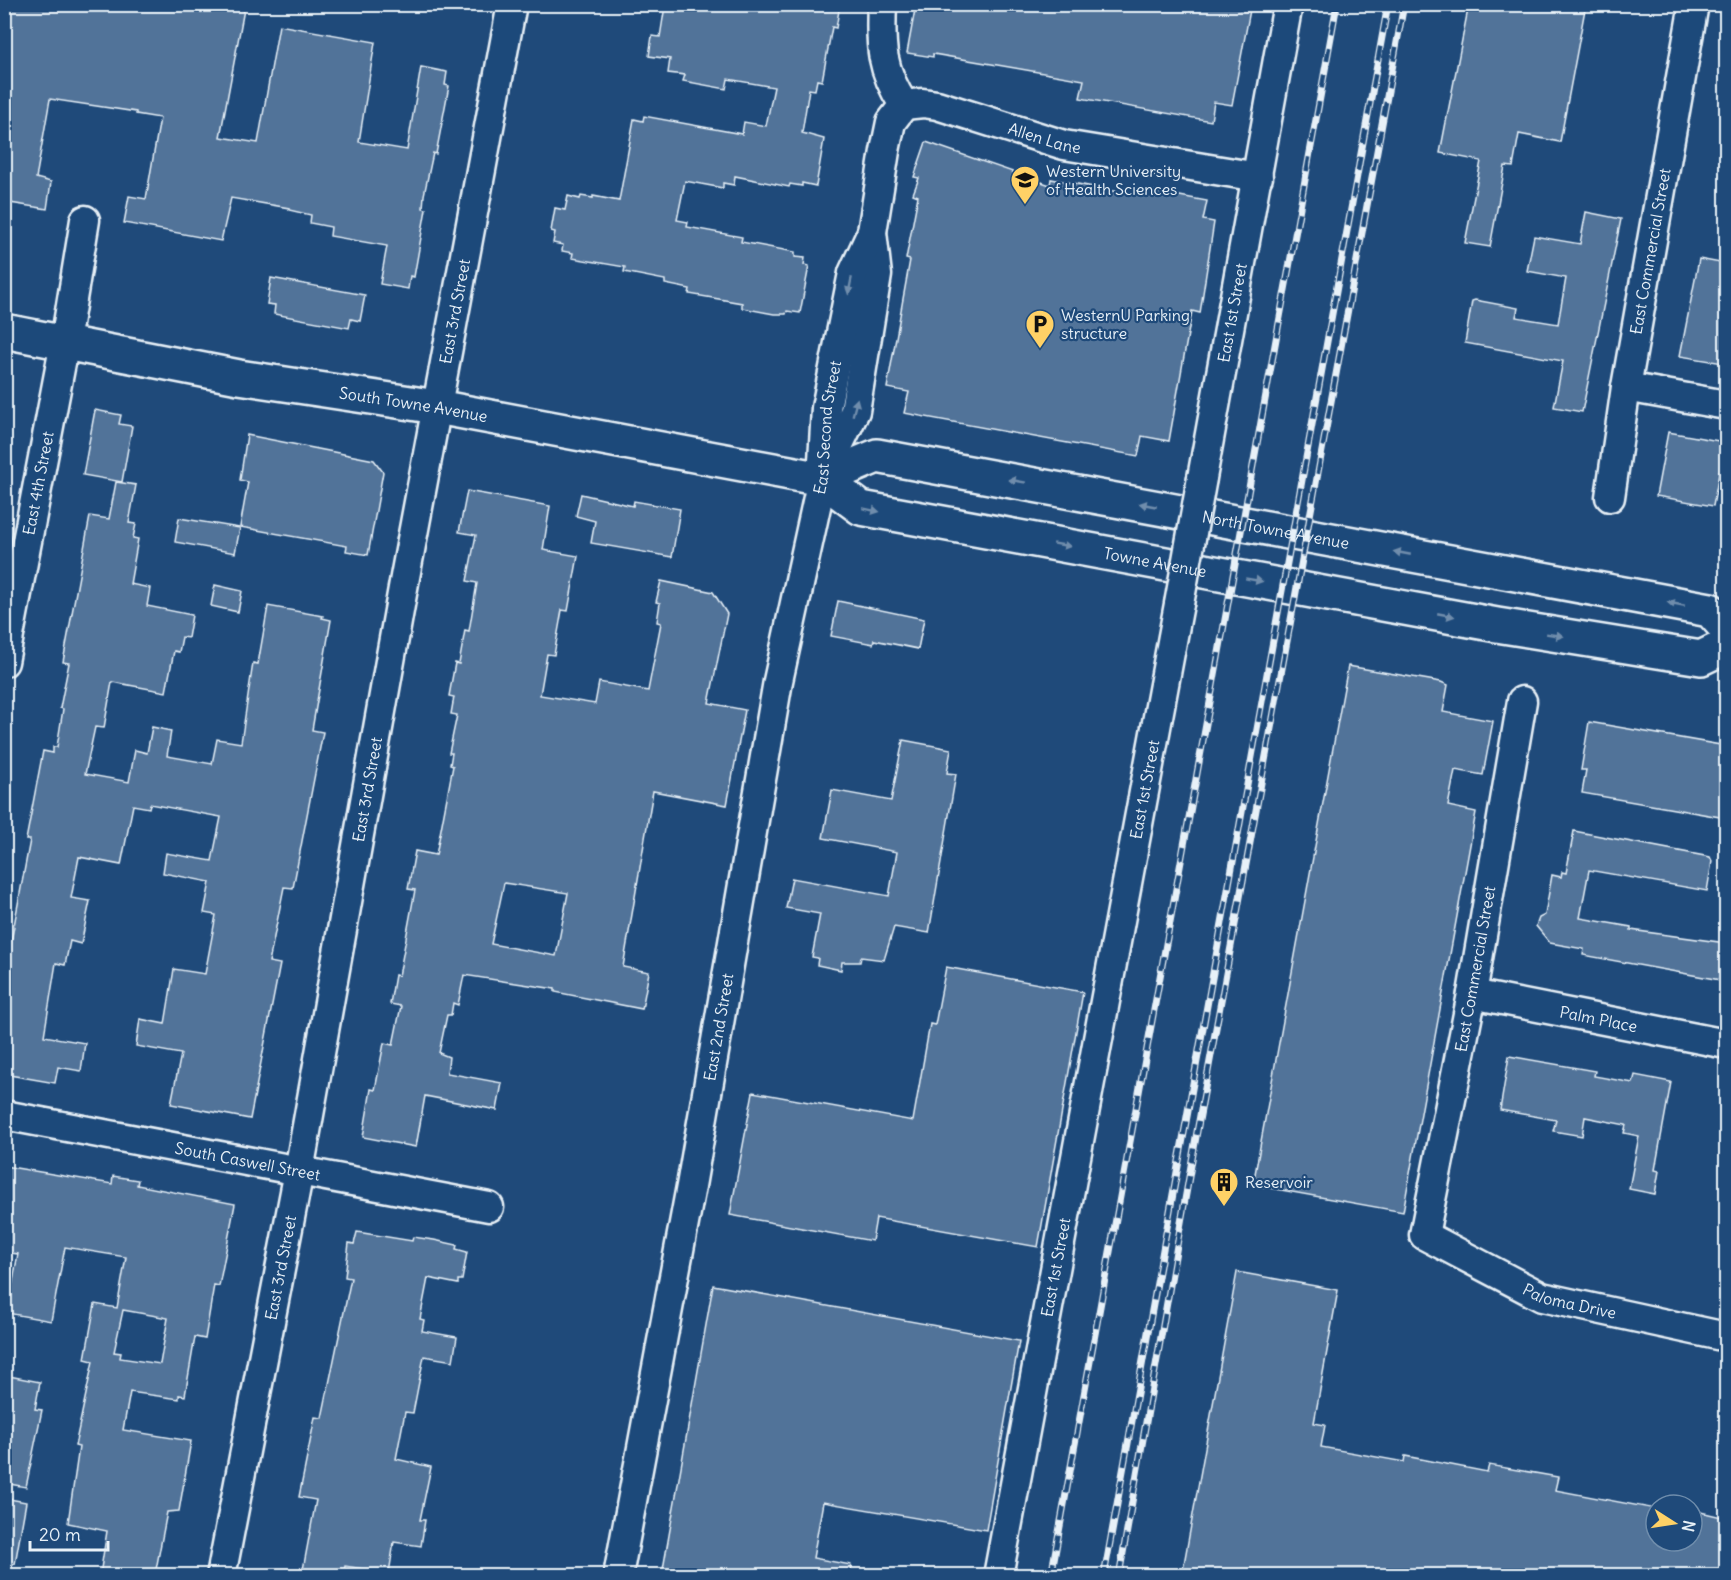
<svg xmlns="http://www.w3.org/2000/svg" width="1731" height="1580" font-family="Delius,sans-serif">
	<rect width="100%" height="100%" fill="#1f4a7a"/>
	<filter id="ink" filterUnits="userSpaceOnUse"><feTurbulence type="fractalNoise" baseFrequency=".0167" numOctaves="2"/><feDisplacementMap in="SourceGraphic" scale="12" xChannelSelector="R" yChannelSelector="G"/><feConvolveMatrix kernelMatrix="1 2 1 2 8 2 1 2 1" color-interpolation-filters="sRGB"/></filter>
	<g filter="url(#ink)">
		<g fill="#517399" stroke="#e8f1f8" stroke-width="1.5" fill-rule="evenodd">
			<path d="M4,4H245L220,137L258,143L279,25L375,42L359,142L407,150L421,67L447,72L445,85L449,86L436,154L433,153L424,195L423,208L426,209L414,277L410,276L408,289L380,284L387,246L330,236L331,227L310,223L311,215L289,210V208L231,198L221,241L124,223L129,196L146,199L160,118L136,114V112L50,99L36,178L51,182L47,209L4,202Z"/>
			<path d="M679,4H840L836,28L832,27L822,81L817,80L815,90L809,89L802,133L824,139L816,186L802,183V186L790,184L789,187L735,176L734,185L723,183V188L685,181L677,220L688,222L687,227L742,237L741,242L795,252V257L805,258L804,265L809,266L800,313L787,311L786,314H774L742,308V303L689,294L690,289L665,284V280L624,272L625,267L572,258L573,253L562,251L563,245L553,243L555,232L551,231L555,208L565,210L568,196L580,199L581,196L593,198V196L619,201L634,119L643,121L644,116L742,134L744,122L766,126L774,87L728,79L726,89L683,81L685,75L668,73L670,59L649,56L652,36L660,37L665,6L679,8Z"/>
			<path d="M916,4H1237L1240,9L1250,10L1232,105L1214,102L1211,121L1080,98L1084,80L933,54V57L907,53Z"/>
			<path d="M1469,4H1586L1560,142L1519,134L1513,167L1505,166L1490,247L1465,243L1481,161L1440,153Z"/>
			<path d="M926,142L1050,185L1051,179L1135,195L1136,188L1207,201L1203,220L1214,222L1200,313L1192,311L1169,441L1142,436L1138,456L904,413L909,392L887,388L910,260L906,259L918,196L913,194L919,178L914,177Z"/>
			<path d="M1586,212L1621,219L1582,412L1554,407L1563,361L1465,343L1472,301L1475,300L1518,308L1516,317L1558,324L1566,278L1527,271L1534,236L1580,244Z"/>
			<path d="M1699,259L1726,264V348L1723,363L1680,356Z"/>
			<path d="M271,278L365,295L360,321L351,319L349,328L274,314L275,305L267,304Z"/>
			<path d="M95,410L121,415L119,424L132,426L122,482L83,475Z"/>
			<path d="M1668,432L1725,442L1713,506L1656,496Z"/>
			<path d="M247,435L374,460L383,472L368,555L346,551L347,546L240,527L248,482L240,480Z"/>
			<path d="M116,482L136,485L129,523L136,524L133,538L138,539L130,584L150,588L147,606L192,615L188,638L182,637L179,652L174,651L166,692L112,682L104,728L95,727L85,774L129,782L135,750L147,753L152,727L171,731L167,756L212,764L217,739L241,743L253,663L258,664L268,606L323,616L322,618L331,620L312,730L323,732L293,888L284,887L269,962L280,964L250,1119L171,1104L181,1054L136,1046L140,1019L165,1024L174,969L205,974L216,915L204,913L210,882L163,873L166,853L212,861L221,817L150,804L149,808L133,805L121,865L79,857L71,898L90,901L81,944L70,941L65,965L56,963L44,1036L85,1043L81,1071L58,1067L55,1083L4,1074V979L30,840H26L43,751L53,753V747H57L63,709L60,708L69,663L63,662L90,516L109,519Z"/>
			<path d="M467,491L550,506L543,550L578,556L568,611L562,610L554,655L547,654L540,695L595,704L599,682L648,691L661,623L657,622L660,603L656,602L661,581L713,592L727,614L709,703L745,710L727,805L653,791L623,967L649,972L642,1009L555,992V989L464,975L458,1005L453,1003L451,1015H447L439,1053L449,1057L447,1073L502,1083L497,1110L425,1096L416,1147L363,1137L371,1089L375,1090L384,1043L393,1045L401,1006L390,1004L395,975L399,976L415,890L408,889L415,851L436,855L453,766L450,765L452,753H449L457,715L451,714L454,697L449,696L455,663L459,664L465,630L469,631L477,583L467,581L476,535L459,532ZM504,883L568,893L556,956L491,944Z"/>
			<path d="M581,494L633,506L634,501L680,509L672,557L591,543L595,521L576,516Z"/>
			<path d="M179,518L240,528L235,553L175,542Z"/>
			<path d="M215,585L242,591L238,612L211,606Z"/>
			<path d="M838,601L924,619L918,649L874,640L873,644L831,636Z"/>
			<path d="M1348,666L1441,682L1448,685L1443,712L1493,721L1483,775L1455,770L1448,806L1476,812L1403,1212L1253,1185Z"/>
			<path d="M1589,722L1726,746V818L1582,793L1586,770H1581Z"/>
			<path d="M903,740L951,749L947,773L956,774L929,933L894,927L884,960L861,957L860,962H842L841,970L817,965L818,958L812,957L820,914L786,908L792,878L889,896L897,852L823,838L832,790L891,801Z"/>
			<path d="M1574,831L1710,857L1712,861L1707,891L1589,870L1580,918L1631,927V930L1726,943V981L1583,955L1584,949L1550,943L1536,926L1539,918L1545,915L1552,875L1561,877L1562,872L1566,873Z"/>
			<path d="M946,967L1083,992L1038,1247L876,1218L872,1241L730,1215L753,1092L913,1121L930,1024L935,1025Z"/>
			<path d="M1509,1056L1595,1071L1594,1076L1633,1083L1635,1075L1671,1082L1655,1170L1659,1171L1655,1194L1629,1189L1639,1136L1624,1133L1626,1125L1585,1117L1582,1136L1553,1131L1556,1120L1500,1110Z"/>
			<path d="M4,1166L112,1184L113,1176L138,1180L137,1185L235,1204L219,1286L214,1285L205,1339L195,1337L185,1396L179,1395V1399L130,1392L123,1430L191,1441L179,1511L167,1512L155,1575H100L107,1531L68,1523L79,1447L75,1446L93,1361L85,1359L95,1304L117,1308L126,1257L65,1247L51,1321L7,1313L18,1254L4,1252ZM123,1310L168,1318L160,1364L120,1358L121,1353L114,1352Z"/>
			<path d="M357,1232L412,1241L413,1237L434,1240L457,1245L456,1249L467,1252L462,1280H458V1284L428,1278L420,1319L424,1320L422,1331L457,1337L453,1361L424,1356L413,1413L405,1412L396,1459L431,1467L420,1520H425L421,1546L394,1542L389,1573L345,1566L343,1575H302L316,1500L299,1497L315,1417L322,1418L351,1278L345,1277L349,1243L354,1244Z"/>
			<path d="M1237,1272L1338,1290L1314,1423L1325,1425L1321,1447L1404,1462L1405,1456L1487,1472L1489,1465L1558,1477L1555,1490L1656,1509V1541H1692V1510L1726,1518V1575H1182Z"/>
			<path d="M713,1285L1019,1341L986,1530L823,1502L813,1558L851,1565L850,1575H662Z"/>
			<path d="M4,1375L40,1382L35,1409L42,1410L26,1487L4,1483Z"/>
			<path d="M4,1498L26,1502L15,1564L4,1563Z"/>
		</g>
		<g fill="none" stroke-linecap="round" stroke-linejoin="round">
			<g stroke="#e8f1f8" stroke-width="33">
				<g id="minor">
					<path d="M882,4C880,46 881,70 904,105"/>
					<path id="s1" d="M904,105L923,103L937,105L1064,145L1258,177"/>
					<path d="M1626,387L1726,405"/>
					<path d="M828,467L855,411L877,275L872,232L885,151L891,122L904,105"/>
					<path id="s2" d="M1202,478L1288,4"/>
					<path id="s3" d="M1610,497L1626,387L1694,4"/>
					<path id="s4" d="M4,662L65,342L85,220"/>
					<path id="s5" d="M1522,701L1472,994L1424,1235L1542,1297L1726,1337"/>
					<path id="s6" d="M1472,994L1726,1044"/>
					<path id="s7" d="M4,1115L489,1207"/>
					<path id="s8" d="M221,1576L299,1171L405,577L512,4"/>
					<path id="s9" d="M618,1576L691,1186L778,681L822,479L826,408L853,273L872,232"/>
					<path id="s10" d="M998,1576L1179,604"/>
				</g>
			</g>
			<g stroke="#e8f1f8" stroke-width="38">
				<g id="major">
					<path id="s11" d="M4,331L239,377L437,407L822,479L861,508L1497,625L1701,658L1726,646"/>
					<path id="s12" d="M822,479L877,456L1710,610L1726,628"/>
				</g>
			</g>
			<use href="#minor" stroke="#1f4a7a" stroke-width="28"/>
			<use href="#major" stroke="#1f4a7a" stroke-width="33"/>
			<g stroke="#e8f1f8" stroke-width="7">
				<g id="rail">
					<path d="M1051,1576L1337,4"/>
					<path d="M1104,1576L1388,4"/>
					<path d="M1119,1576L1196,1137L1404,4"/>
				</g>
			</g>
			<use href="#rail" stroke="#1f4a7a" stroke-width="4.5" stroke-dasharray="14" stroke-linecap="butt"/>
			<g stroke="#e8f1f8" stroke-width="33" stroke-linecap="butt">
				<path id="minor-bridge" d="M1179,604L1202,478"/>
			</g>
			<use href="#minor-bridge" stroke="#1f4a7a" stroke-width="28"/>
		</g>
		<defs><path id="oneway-solid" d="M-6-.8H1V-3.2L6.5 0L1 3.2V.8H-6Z" transform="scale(1.5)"/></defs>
		<g fill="#6f8dac">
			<use href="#oneway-solid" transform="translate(850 286) rotate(101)"/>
			<use href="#oneway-solid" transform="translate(855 407) rotate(-75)"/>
			<use href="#oneway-solid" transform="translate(1017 481) rotate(-170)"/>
			<use href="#oneway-solid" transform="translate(1148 505) rotate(-169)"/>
			<use href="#oneway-solid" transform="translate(871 510) rotate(12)"/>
			<use href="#oneway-solid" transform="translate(1062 545) rotate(10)"/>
			<use href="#oneway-solid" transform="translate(1402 553) rotate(-169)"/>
			<use href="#oneway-solid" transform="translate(1254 580) rotate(10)"/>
			<use href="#oneway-solid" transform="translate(1676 604) rotate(-169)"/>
			<use href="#oneway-solid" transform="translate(1446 615) rotate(11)"/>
			<use href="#oneway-solid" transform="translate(1555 635) rotate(9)"/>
		</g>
	</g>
	<defs>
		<g id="university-pin" transform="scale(1.5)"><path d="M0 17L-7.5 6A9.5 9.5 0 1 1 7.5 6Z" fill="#ffd166" stroke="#1f4a7a"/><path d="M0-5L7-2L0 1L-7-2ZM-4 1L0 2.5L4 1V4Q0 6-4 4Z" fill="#111"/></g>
		<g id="parking-pin" transform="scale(1.5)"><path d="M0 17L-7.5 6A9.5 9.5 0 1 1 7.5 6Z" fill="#ffd166" stroke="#1f4a7a"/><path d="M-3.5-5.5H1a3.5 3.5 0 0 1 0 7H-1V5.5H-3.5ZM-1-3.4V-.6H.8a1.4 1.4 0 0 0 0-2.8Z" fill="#111"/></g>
		<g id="building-pin" transform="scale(1.5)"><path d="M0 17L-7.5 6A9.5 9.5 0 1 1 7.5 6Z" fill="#ffd166" stroke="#1f4a7a"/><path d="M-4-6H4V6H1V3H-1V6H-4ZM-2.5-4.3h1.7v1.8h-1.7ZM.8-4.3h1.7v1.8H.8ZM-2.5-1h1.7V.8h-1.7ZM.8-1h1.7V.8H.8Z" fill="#111"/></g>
	</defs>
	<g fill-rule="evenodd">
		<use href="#university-pin" x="1025" y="180"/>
		<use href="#parking-pin" x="1040" y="324"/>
		<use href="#building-pin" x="1224" y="1182"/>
	</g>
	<g text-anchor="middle" stroke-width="4.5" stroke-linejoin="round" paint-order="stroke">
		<g font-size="16" fill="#e8f1f8" stroke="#1f4a7a">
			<text dy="6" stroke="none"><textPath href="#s1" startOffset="146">Allen Lane</textPath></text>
			<text dy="6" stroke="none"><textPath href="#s3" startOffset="249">East Commercial Street</textPath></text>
			<text dy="6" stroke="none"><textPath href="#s8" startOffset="1286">East 3rd Street</textPath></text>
			<text dy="6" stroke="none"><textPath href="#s2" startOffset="168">East 1st Street</textPath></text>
			<text dy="6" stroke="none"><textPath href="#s11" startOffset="416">South Towne Avenue</textPath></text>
			<text dy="6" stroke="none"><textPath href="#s9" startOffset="1168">East Second Street</textPath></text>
			<text dy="6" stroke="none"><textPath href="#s4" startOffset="182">East 4th Street</textPath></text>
			<text dy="6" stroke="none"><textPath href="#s12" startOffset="465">North Towne Avenue</textPath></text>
			<text dy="6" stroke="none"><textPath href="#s11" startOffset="1179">Towne Avenue</textPath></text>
			<text dy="6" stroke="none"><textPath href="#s8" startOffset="800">East 3rd Street</textPath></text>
			<text dy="6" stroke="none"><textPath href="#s10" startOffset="800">East 1st Street</textPath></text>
			<text transform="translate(1475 969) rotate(-80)" y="6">East Commercial Street</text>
			<text dy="6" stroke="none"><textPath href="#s6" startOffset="129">Palm Place</textPath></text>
			<text dy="6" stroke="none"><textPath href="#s9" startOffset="558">East 2nd Street</textPath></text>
			<text dy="6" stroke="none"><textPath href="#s7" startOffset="248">South Caswell Street</textPath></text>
			<text dy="6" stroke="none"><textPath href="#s8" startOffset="314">East 3rd Street</textPath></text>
			<text dy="6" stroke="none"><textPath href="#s10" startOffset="314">East 1st Street</textPath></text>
			<text dy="6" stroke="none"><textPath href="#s5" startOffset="704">Paloma Drive</textPath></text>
		</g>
		<g font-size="16" fill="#e8f1f8" stroke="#1f4a7a" text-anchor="start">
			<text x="1046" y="177">Western University<tspan x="1046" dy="18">of Health Sciences</tspan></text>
			<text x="1061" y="321">WesternU Parking<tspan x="1061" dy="18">structure</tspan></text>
			<text x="1245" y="1188">Reservoir</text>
		</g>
	</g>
	<rect width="1731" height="1580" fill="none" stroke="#1f4a7a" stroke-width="24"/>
	<rect x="12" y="12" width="1707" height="1556" fill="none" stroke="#e8f1f8" stroke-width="2" filter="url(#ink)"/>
	<g transform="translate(1674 1523) rotate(102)"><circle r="28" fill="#1f4a7a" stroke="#6f8dac" stroke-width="1.5"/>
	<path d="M0-4.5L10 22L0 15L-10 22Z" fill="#ffd166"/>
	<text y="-9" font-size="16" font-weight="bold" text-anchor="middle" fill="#e8f1f8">N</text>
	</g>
	<path d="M30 1541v9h78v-9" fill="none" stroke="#e8f1f8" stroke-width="3"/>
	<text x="39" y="1541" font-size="18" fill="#e8f1f8" stroke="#1f4a7a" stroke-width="4.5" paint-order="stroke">20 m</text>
</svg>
